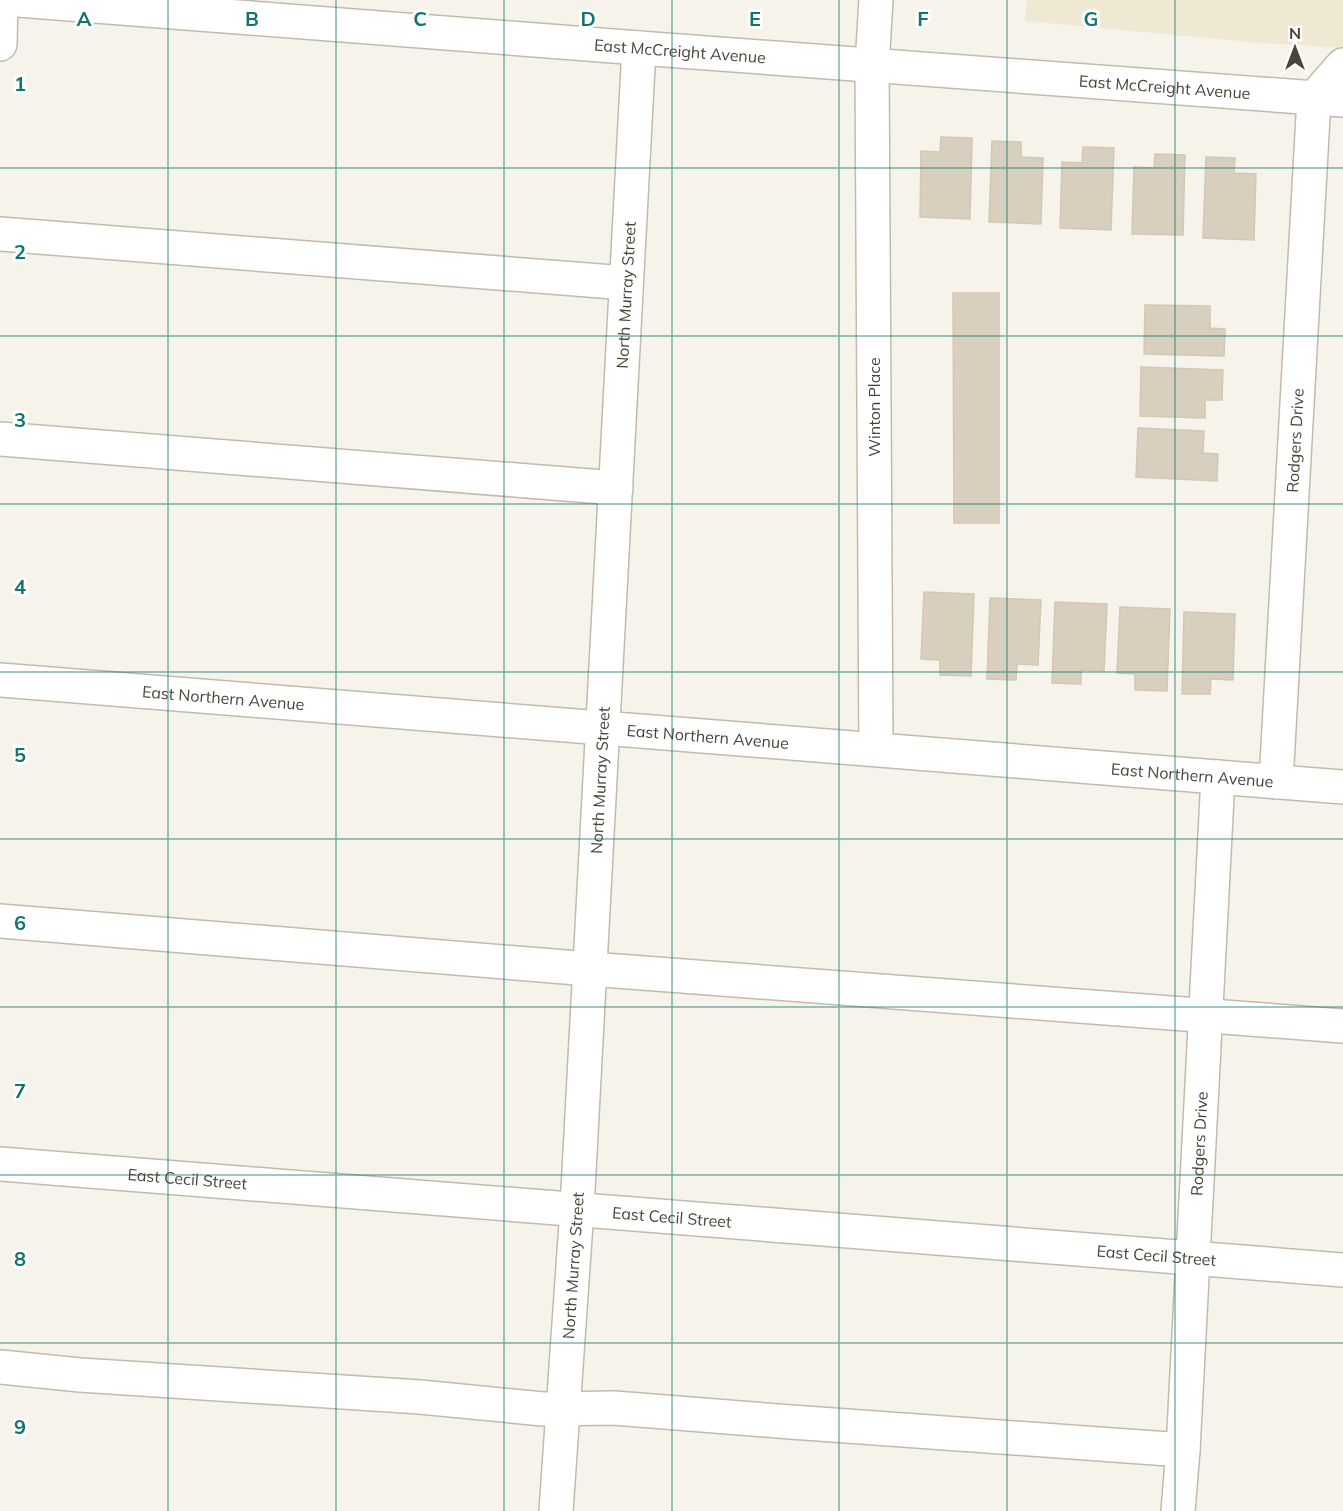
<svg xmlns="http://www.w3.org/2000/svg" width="1343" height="1511" font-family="Mulish,sans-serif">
	<rect width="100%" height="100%" fill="#f6f3ea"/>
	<path fill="#efe9d4" d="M1027,0H1343V48L1261,43L1025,21Z"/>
	<g fill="#d8cfbf" stroke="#d3c8b2" stroke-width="1.5">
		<path d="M941,137L972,138L970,219L920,217L921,151L940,152Z"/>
		<path d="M992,141L1021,142V157L1043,158L1041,224L989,222Z"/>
		<path d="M1083,147L1114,148L1111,230L1060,228L1062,162L1082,163Z"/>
		<path d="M1155,154L1185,155L1183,235L1132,234L1134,167L1154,168Z"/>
		<path d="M1206,157L1235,158L1234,173L1256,174L1254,240L1203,238Z"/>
		<path d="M953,293H999V523H954Z"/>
		<path d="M1145,305L1210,306V328L1225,329L1224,356L1144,354Z"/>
		<path d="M1141,367L1223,370L1222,400H1205V418L1140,416Z"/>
		<path d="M1138,428L1204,431L1203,453L1218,454L1217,481L1136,477Z"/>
		<path d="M924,592L974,594L971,676L940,675V660L921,659Z"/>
		<path d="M990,598L1041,600L1038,665L1017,664L1016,680L987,679Z"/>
		<path d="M1055,602L1107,604L1104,671L1081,670V684L1052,683Z"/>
		<path d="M1120,607L1170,609L1167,691L1135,690V674L1117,673Z"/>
		<path d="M1184,612L1235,614L1233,680L1211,679L1210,694H1182Z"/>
	</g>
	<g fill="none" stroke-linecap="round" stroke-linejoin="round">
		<g stroke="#c2bbac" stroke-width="36">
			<g id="minor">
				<path id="s1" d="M18,0L639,48L1343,100"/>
				<path d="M0,44L1,0"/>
				<path d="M0,234L626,283"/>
				<path d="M0,439L616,488"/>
				<path id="s2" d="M0,680L1343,787"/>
				<path d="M876,749L872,65L876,0"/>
				<path id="s3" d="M1276,782L1314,98L1343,65"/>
				<path d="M0,921L590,969L1343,1026"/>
				<path id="s4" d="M0,1164L1343,1270"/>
				<path d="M0,1367L80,1375L420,1397L543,1409L614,1408L791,1422L1183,1450"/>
				<path id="s5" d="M556,1511L577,1209L639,48"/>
				<path id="s6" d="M1178,1511L1183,1450L1218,777"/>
			</g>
		</g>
		<use href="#minor" stroke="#fff" stroke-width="33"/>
	</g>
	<path fill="none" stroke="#0f766e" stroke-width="1.5" stroke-opacity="0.55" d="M168,0V1511M336,0V1511M504,0V1511M672,0V1511M839,0V1511M1007,0V1511M1175,0V1511M0,168H1343M0,336H1343M0,504H1343M0,672H1343M0,839H1343M0,1007H1343M0,1175H1343M0,1343H1343"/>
	<g text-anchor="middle" stroke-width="6" stroke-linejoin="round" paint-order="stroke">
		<g font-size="16" fill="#4a4437" stroke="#fff">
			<text dy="6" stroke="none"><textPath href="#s1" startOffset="664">East McCreight Avenue</textPath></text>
			<text dy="6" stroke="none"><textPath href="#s1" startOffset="1150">East McCreight Avenue</textPath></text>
			<text dy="6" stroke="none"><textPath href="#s5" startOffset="1218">North Murray Street</textPath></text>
			<text transform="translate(874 407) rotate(-90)" y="6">Winton Place</text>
			<text dy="6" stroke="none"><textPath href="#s3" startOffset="342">Rodgers Drive</textPath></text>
			<text dy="6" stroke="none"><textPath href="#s2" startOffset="224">East Northern Avenue</textPath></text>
			<text dy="6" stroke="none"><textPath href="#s2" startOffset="710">East Northern Avenue</textPath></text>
			<text dy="6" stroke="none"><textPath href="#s2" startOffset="1196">East Northern Avenue</textPath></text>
			<text dy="6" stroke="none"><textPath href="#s5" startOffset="732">North Murray Street</textPath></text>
			<text dy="6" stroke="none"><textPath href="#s6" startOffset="368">Rodgers Drive</textPath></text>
			<text dy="6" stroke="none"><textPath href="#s4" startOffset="188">East Cecil Street</textPath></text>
			<text dy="6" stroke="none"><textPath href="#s4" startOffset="674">East Cecil Street</textPath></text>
			<text dy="6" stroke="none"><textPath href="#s4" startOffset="1160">East Cecil Street</textPath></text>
			<text dy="6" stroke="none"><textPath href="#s5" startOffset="246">North Murray Street</textPath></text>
		</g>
	</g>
	<g font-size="20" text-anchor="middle" font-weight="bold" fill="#0f766e" stroke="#fff" stroke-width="6" stroke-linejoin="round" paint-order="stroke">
		<text x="84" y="26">A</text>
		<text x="252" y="26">B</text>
		<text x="420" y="26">C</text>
		<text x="588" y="26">D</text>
		<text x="755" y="26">E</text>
		<text x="923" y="26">F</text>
		<text x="1091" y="26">G</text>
		<text x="20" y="91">1</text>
		<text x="20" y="259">2</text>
		<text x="20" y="427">3</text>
		<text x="20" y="594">4</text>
		<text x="20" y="762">5</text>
		<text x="20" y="930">6</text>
		<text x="20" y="1098">7</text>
		<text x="20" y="1266">8</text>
		<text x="20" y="1434">9</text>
	</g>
	<g transform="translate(1295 48)" stroke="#ffffff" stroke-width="4.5" paint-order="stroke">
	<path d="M0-4.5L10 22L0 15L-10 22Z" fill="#4a4437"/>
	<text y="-9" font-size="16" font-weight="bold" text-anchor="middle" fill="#4a4437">N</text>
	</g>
</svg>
